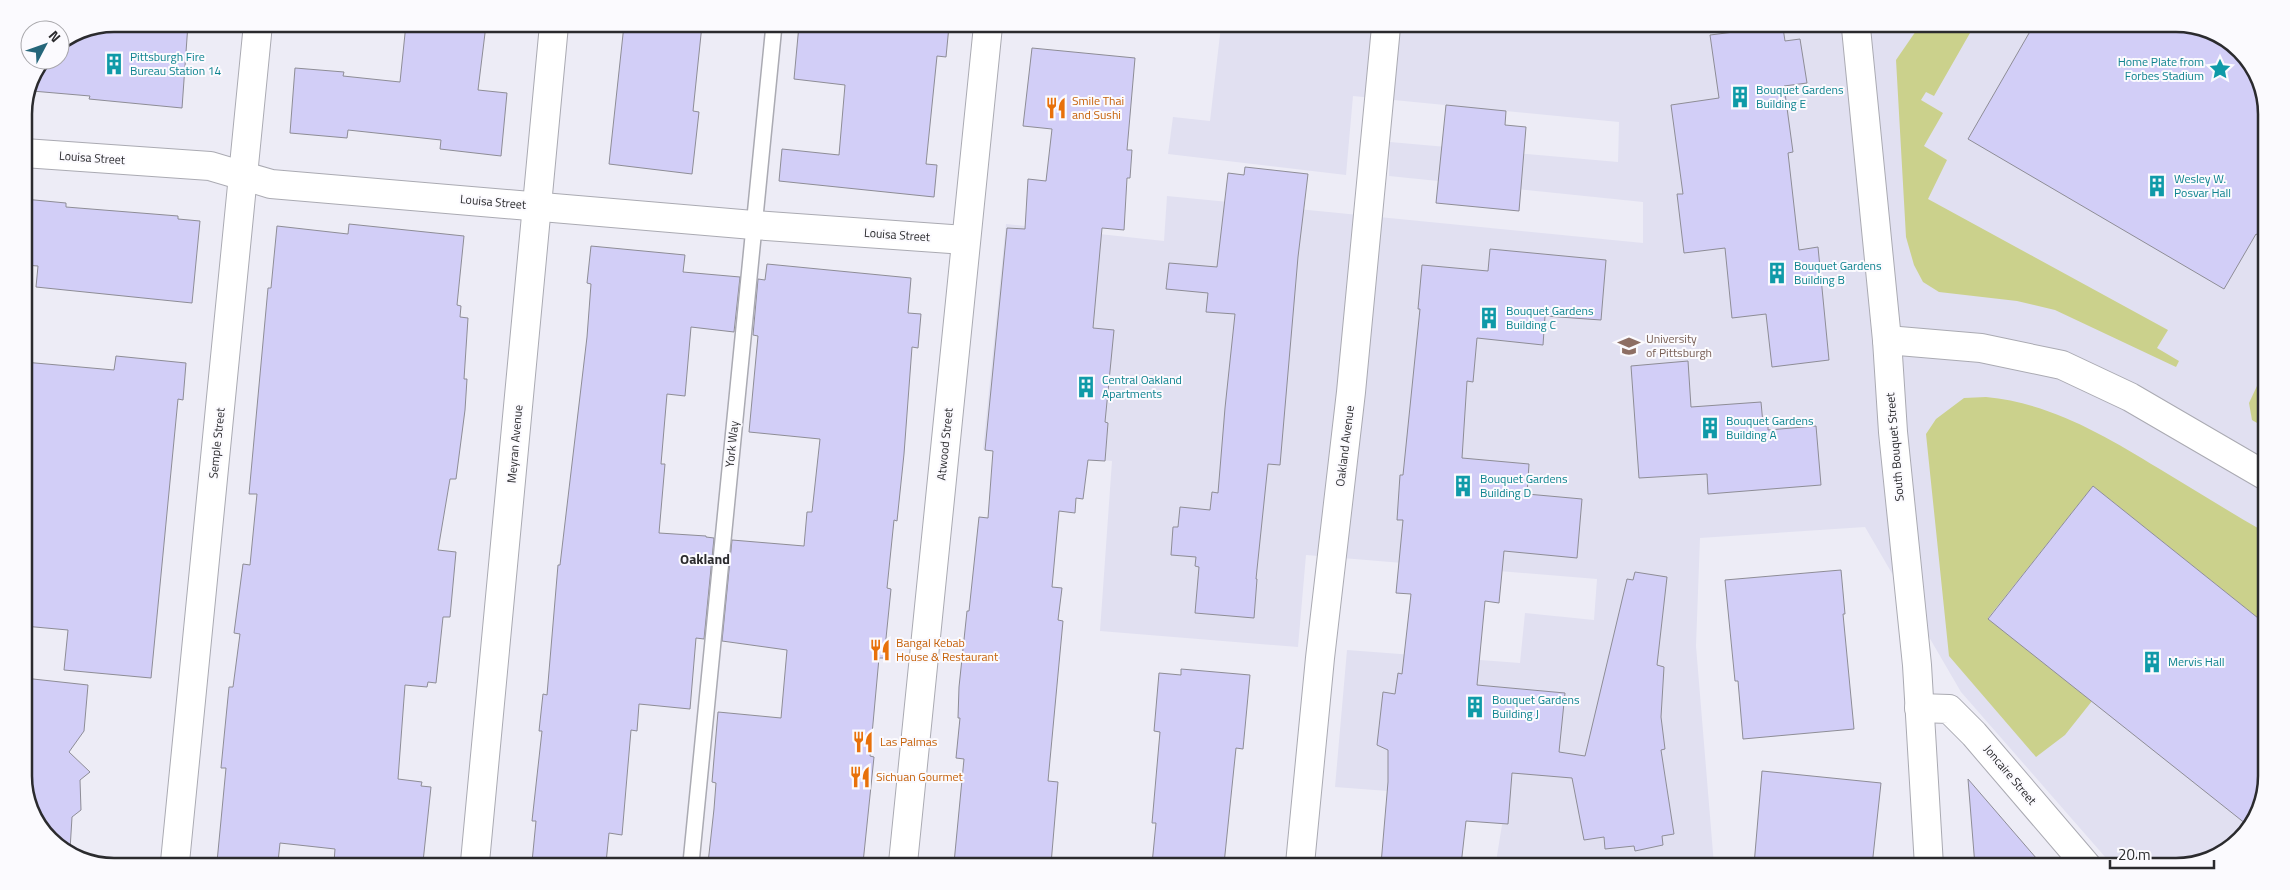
<svg xmlns="http://www.w3.org/2000/svg" width="2290" height="890" font-family="'Titillium Web',sans-serif">
	<rect width="100%" height="100%" fill="#edecf6"/>
	<path fill="#e1e0f1" d="M1221,26L2205,29L2247,59L2266,109L2261,805L2226,851L2175,866H2113L1961,692L1865,527L1700,538L1696,646L1714,865H1527L1496,862L1506,800L1335,787L1347,650L1520,663L1525,613L1594,620L1597,579L1306,555L1298,647L1100,631L1112,461L983,449L1006,224L1164,241L1167,196L1643,243V202L1389,176L1390,142L1618,162L1619,122L1353,96L1346,175L1168,154L1173,117L1210,121Z"/>
	<g fill="#cbd18c">
		<path d="M1918,28H1961L1970,33L1934,96L1926,92L1921,100L1943,113L1924,146L1947,160L1928,199L2168,330L2157,348L2179,361L2176,367L2055,310L2017,301L1939,292L1923,282L1914,265L1906,237L1896,60Z"/>
		<path d="M2257,386L2264,391V427L2252,420L2249,403Z"/>
		<path d="M1986,397C2050,403 2104,435 2158,468C2193,489 2228,511 2263,531V622L2093,486L1988,618L2092,701L2065,735L2036,757L1949,656L1926,434L1936,419L1964,398Z"/>
	</g>
	<g fill="#d2cef7" stroke="#8e8d96">
		<path d="M115,24H188L182,108L89,99L90,96L32,91L46,60H60V44L80,31Z"/>
		<path d="M406,24L486,25L478,90L507,93L501,156L440,149L441,140L348,130L347,138L290,133L295,68L344,72L343,76L400,82Z"/>
		<path d="M624,25H702L693,111L699,112L692,174L609,164Z"/>
		<path d="M799,25L949,26L946,57L937,56L926,164L937,165L934,197L779,181L782,149L839,155L845,85L794,79Z"/>
		<path d="M1733,28H1783L1785,41L1800,39L1807,83L1784,86L1793,152L1788,153L1799,250L1818,247L1829,360L1772,367L1766,314L1732,318L1725,248L1684,253L1677,194H1683L1671,105L1719,98L1710,35L1734,32Z"/>
		<path d="M2032,28L2205,29L2247,59L2266,109L2265,239L2256,234L2224,289L1968,139Z"/>
		<path d="M1032,48L1135,58L1127,150H1132L1130,178H1127L1124,230L1102,228L1093,328L1114,330L1105,422L1108,423L1105,461L1088,460L1083,499L1076,498L1075,513L1059,511L1052,587L1062,588L1058,620L1063,621L1048,781L1058,782L1051,864L954,863L964,759L956,758L960,718H958L959,687L967,611H969L979,517L988,518L993,451L985,450L1007,228L1025,229L1028,179L1046,181L1052,129L1023,126Z"/>
		<path d="M1446,105L1506,111L1505,125L1526,127L1519,211L1436,203Z"/>
		<path d="M1245,167L1308,174L1298,257L1280,465L1268,464L1256,579H1257L1254,618L1195,613L1199,567L1195,566L1196,557L1171,555L1173,527H1178L1180,507L1210,510L1212,492L1218,493L1225,408L1235,314L1206,312L1208,293L1166,289L1169,263L1217,267L1228,173L1244,175Z"/>
		<path d="M24,199L66,203V207L178,216V219L200,221L192,303L36,287L38,266L24,265Z"/>
		<path d="M349,224L464,236L457,305L461,306L460,317L468,318L464,379H467L465,410L456,479H450L438,550L456,552L450,617H443L436,683L428,682L427,687L405,685L398,779L422,782L421,786L431,787L423,862H334L335,849L280,843L278,862H217L226,768H221L229,687H233L240,634L234,633L243,564L250,565L257,494H249L268,288H271L277,226L348,234Z"/>
		<path d="M591,246L685,255L683,272L740,277L734,332L691,327L685,396L667,394L661,464H665L659,533L706,536V537L714,538L704,639L696,638L690,709L639,704L637,731L631,730L622,835L609,833L606,863L532,862L536,821H532L542,731H539L543,694L547,695L558,565H560L587,337L591,284L587,283Z"/>
		<path d="M1490,249L1606,260L1601,320L1545,316L1543,345L1477,338L1473,382L1467,381L1462,458L1529,464L1527,494L1582,499L1577,558L1504,551L1499,603L1485,601L1477,685L1565,693L1559,752L1585,756L1627,579L1633,580L1635,572L1667,577L1657,665L1664,667L1661,717L1665,749L1661,750L1674,834L1662,836L1663,845L1635,851L1634,846L1605,849L1604,837L1584,840L1572,778L1512,773L1508,824L1466,821L1461,865L1381,864L1388,782V750L1377,745L1383,692L1395,694L1398,673L1402,674L1411,594L1396,593L1403,520H1397L1400,475H1403L1420,309H1418L1422,265L1488,271Z"/>
		<path d="M767,264L911,278L908,313L921,314L918,348L912,347L904,454L897,521L894,520L887,588L891,589L884,658H879L870,756L874,757L863,863H708L714,809L716,783L712,782L718,712L781,718L787,650L722,641L732,540L804,546L807,512H812L820,439L749,432L758,336L753,335L758,279L765,280Z"/>
		<path d="M116,356L186,363L183,400L178,399L151,678L64,670L68,630L24,626V362L114,370Z"/>
		<path d="M1688,361L1691,407L1761,402L1763,424L1768,423V430L1816,426L1821,485L1708,494L1707,474L1639,478L1631,366Z"/>
		<path d="M2093,486L2263,622L2261,805L2246,824L1988,619Z"/>
		<path d="M1841,570L1845,614H1843L1854,729L1743,739L1738,681H1735L1725,580Z"/>
		<path d="M1181,669L1250,675L1243,749L1236,748L1224,864H1152L1156,823H1152L1160,732L1154,731L1159,673L1181,675Z"/>
		<path d="M24,678L88,685L84,731L69,752L90,772L80,780L81,810L72,817L70,850L43,831L24,781Z"/>
		<path d="M1762,771L1881,783L1872,866L1754,865Z"/>
		<path d="M1968,779L2043,866H1975Z"/>
	</g>
	<g fill="none" stroke-linecap="round" stroke-linejoin="round">
		<g stroke="#aaaab2" stroke-width="18">
			<path id="lane" d="M691,863L774,25"/>
		</g>
		<g stroke="#aaaab2" stroke-width="30">
			<g id="street">
				<path d="M24,153L210,166L271,184L753,225L965,240"/>
				<path d="M1919,708L1949,709L1974,734L2087,866"/>
				<path d="M175,862L258,24"/>
				<path d="M475,862L554,25"/>
				<path d="M903,863L988,26"/>
				<path d="M1300,864L1320,658L1351,392L1386,27"/>
			</g>
		</g>
		<g stroke="#aaaab2" stroke-width="30">
			<g id="secondary">
				<path d="M1856,28L1887,340L1893,432L1917,665L1929,866"/>
				<path d="M1887,340L1981,348L2062,365L2130,397L2264,475"/>
			</g>
		</g>
		<use href="#lane" stroke="#fff" stroke-width="15"/>
		<use href="#street" stroke="#fff" stroke-width="28"/>
		<use href="#secondary" stroke="#fff" stroke-width="28"/>
	</g>
	<defs>
		<g id="building-bare" transform="scale(1.725)"><path d="M-4-6H4V6H1V3H-1V6H-4ZM-2.5-4.3h1.7v1.8h-1.7ZM.8-4.3h1.7v1.8H.8ZM-2.5-1h1.7V.8h-1.7ZM.8-1h1.7V.8H.8Z" fill="#0f9aa8" stroke="#fbfafe" stroke-width="2.5" paint-order="stroke"/></g>
		<g id="sight-bare" transform="scale(1.725)"><path d="M0-6L1.8-2.2L6-1.7L2.9 1.2L3.7 5.4L0 3.3L-3.7 5.4L-2.9 1.2L-6-1.7L-1.8-2.2Z" fill="#0f9aa8" stroke="#fbfafe" stroke-width="2.5" paint-order="stroke"/></g>
		<g id="restaurant-bare" transform="scale(1.725)"><path d="M-5-6h1v4h1v-4h1v4h1v-4h1v5L-1.5 .5V6h-2V.5L-5-1ZM5-6V6H3V1.5H1.5Q1.5-4 5-6Z" fill="#e8710a" stroke="#fbfafe" stroke-width="2.5" paint-order="stroke"/></g>
		<g id="university-bare" transform="scale(1.725)"><path d="M0-5L7-2L0 1L-7-2ZM-4 1L0 2.5L4 1V4Q0 6-4 4Z" fill="#8d6e63" stroke="#fbfafe" stroke-width="2.5" paint-order="stroke"/></g>
	</defs>
	<g fill-rule="evenodd">
		<use href="#building-bare" x="114" y="64"/>
		<use href="#sight-bare" x="2220" y="69"/>
		<use href="#building-bare" x="1740" y="97"/>
		<use href="#restaurant-bare" x="1056" y="108"/>
		<use href="#building-bare" x="2157" y="186"/>
		<use href="#building-bare" x="1777" y="273"/>
		<use href="#building-bare" x="1489" y="318"/>
		<use href="#university-bare" x="1629" y="346"/>
		<use href="#building-bare" x="1086" y="387"/>
		<use href="#building-bare" x="1710" y="428"/>
		<use href="#building-bare" x="1463" y="486"/>
		<use href="#restaurant-bare" x="880" y="650"/>
		<use href="#building-bare" x="2152" y="662"/>
		<use href="#building-bare" x="1475" y="707"/>
		<use href="#restaurant-bare" x="863" y="742"/>
		<use href="#restaurant-bare" x="860" y="777"/>
	</g>
	<g text-anchor="middle" stroke-width="4" stroke-linejoin="round" paint-order="stroke">
		<g font-size="12" fill="#0d838f" stroke="#fbfafe" text-anchor="start">
			<text x="130" y="61">Pittsburgh Fire<tspan x="130" dy="14">Bureau Station 14</tspan></text>
			<text x="2204" y="66" text-anchor="end">Home Plate from<tspan x="2204" dy="14">Forbes Stadium</tspan></text>
			<text x="1756" y="94">Bouquet Gardens<tspan x="1756" dy="14">Building E</tspan></text>
			<text x="2174" y="183">Wesley W.<tspan x="2174" dy="14">Posvar Hall</tspan></text>
			<text x="1794" y="270">Bouquet Gardens<tspan x="1794" dy="14">Building B</tspan></text>
			<text x="1506" y="315">Bouquet Gardens<tspan x="1506" dy="14">Building C</tspan></text>
			<text x="1102" y="384">Central Oakland<tspan x="1102" dy="14">Apartments</tspan></text>
			<text x="1726" y="425">Bouquet Gardens<tspan x="1726" dy="14">Building A</tspan></text>
			<text x="1480" y="483">Bouquet Gardens<tspan x="1480" dy="14">Building D</tspan></text>
			<text x="2168" y="666">Mervis Hall</text>
			<text x="1492" y="704">Bouquet Gardens<tspan x="1492" dy="14">Building J</tspan></text>
		</g>
		<g font-size="12" fill="#c56008" stroke="#fbfafe" text-anchor="start">
			<text x="1072" y="105">Smile Thai<tspan x="1072" dy="14">and Sushi</tspan></text>
			<text x="896" y="647">Bangal Kebab<tspan x="896" dy="14">House &amp; Restaurant</tspan></text>
			<text x="880" y="746">Las Palmas</text>
			<text x="876" y="781">Sichuan Gourmet</text>
		</g>
		<g font-size="12" fill="#2b2b2e" stroke="#fbfafe">
			<text transform="translate(92 158) rotate(4)" y="4">Louisa Street</text>
			<text transform="translate(493 202) rotate(5)" y="4">Louisa Street</text>
			<text transform="translate(897 235) rotate(4)" y="4">Louisa Street</text>
			<text transform="translate(217 443) rotate(-84)" y="4">Semple Street</text>
			<text transform="translate(515 444) rotate(-85)" y="4">Meyran Avenue</text>
			<text transform="translate(732 444) rotate(-84)" y="4">York Way</text>
			<text transform="translate(945 444) rotate(-84)" y="4">Atwood Street</text>
			<text transform="translate(1345 446) rotate(-83)" y="4">Oakland Avenue</text>
			<text transform="translate(1895 447) rotate(-95)" y="4">South Bouquet Street</text>
			<text transform="translate(2010 775) rotate(50)" y="4">Joncaire Street</text>
		</g>
		<g font-size="12" fill="#785e54" stroke="#fbfafe" text-anchor="start">
			<text x="1646" y="343">University<tspan x="1646" dy="14">of Pittsburgh</tspan></text>
		</g>
		<g font-size="14" font-weight="bold" fill="#2b2b2e" stroke="#fbfafe">
			<text x="705" y="564">Oakland</text>
		</g>
	</g>
	<path d="M0 0H2290V890H0ZM114 32H2176A82 82 0 0 1 2258 114V776A82 82 0 0 1 2176 858H114A82 82 0 0 1 32 776V114A82 82 0 0 1 114 32Z" fill="#fbfafe" fill-rule="evenodd"/>
	<path fill="none" stroke="#2b2b2e" stroke-width="2.5" d="M114 32H2176A82 82 0 0 1 2258 114V776A82 82 0 0 1 2176 858H114A82 82 0 0 1 32 776V114A82 82 0 0 1 114 32Z"/>
	<g transform="translate(45 45) rotate(49)"><circle r="24" fill="#fbfafe" stroke="#a8a7ab"/>
	<path d="M0-4L9 19L0 12L-9 19Z" fill="#25667a"/>
	<text y="-8" font-size="14" font-weight="bold" text-anchor="middle" fill="#2b2b2e">N</text>
	</g>
	<path d="M2110 860v8h104v-8" fill="none" stroke="#2b2b2e" stroke-width="2.5"/>
	<text x="2118" y="860" font-size="15" fill="#2b2b2e" stroke="#fbfafe" stroke-width="4" paint-order="stroke">20 m</text>
</svg>
